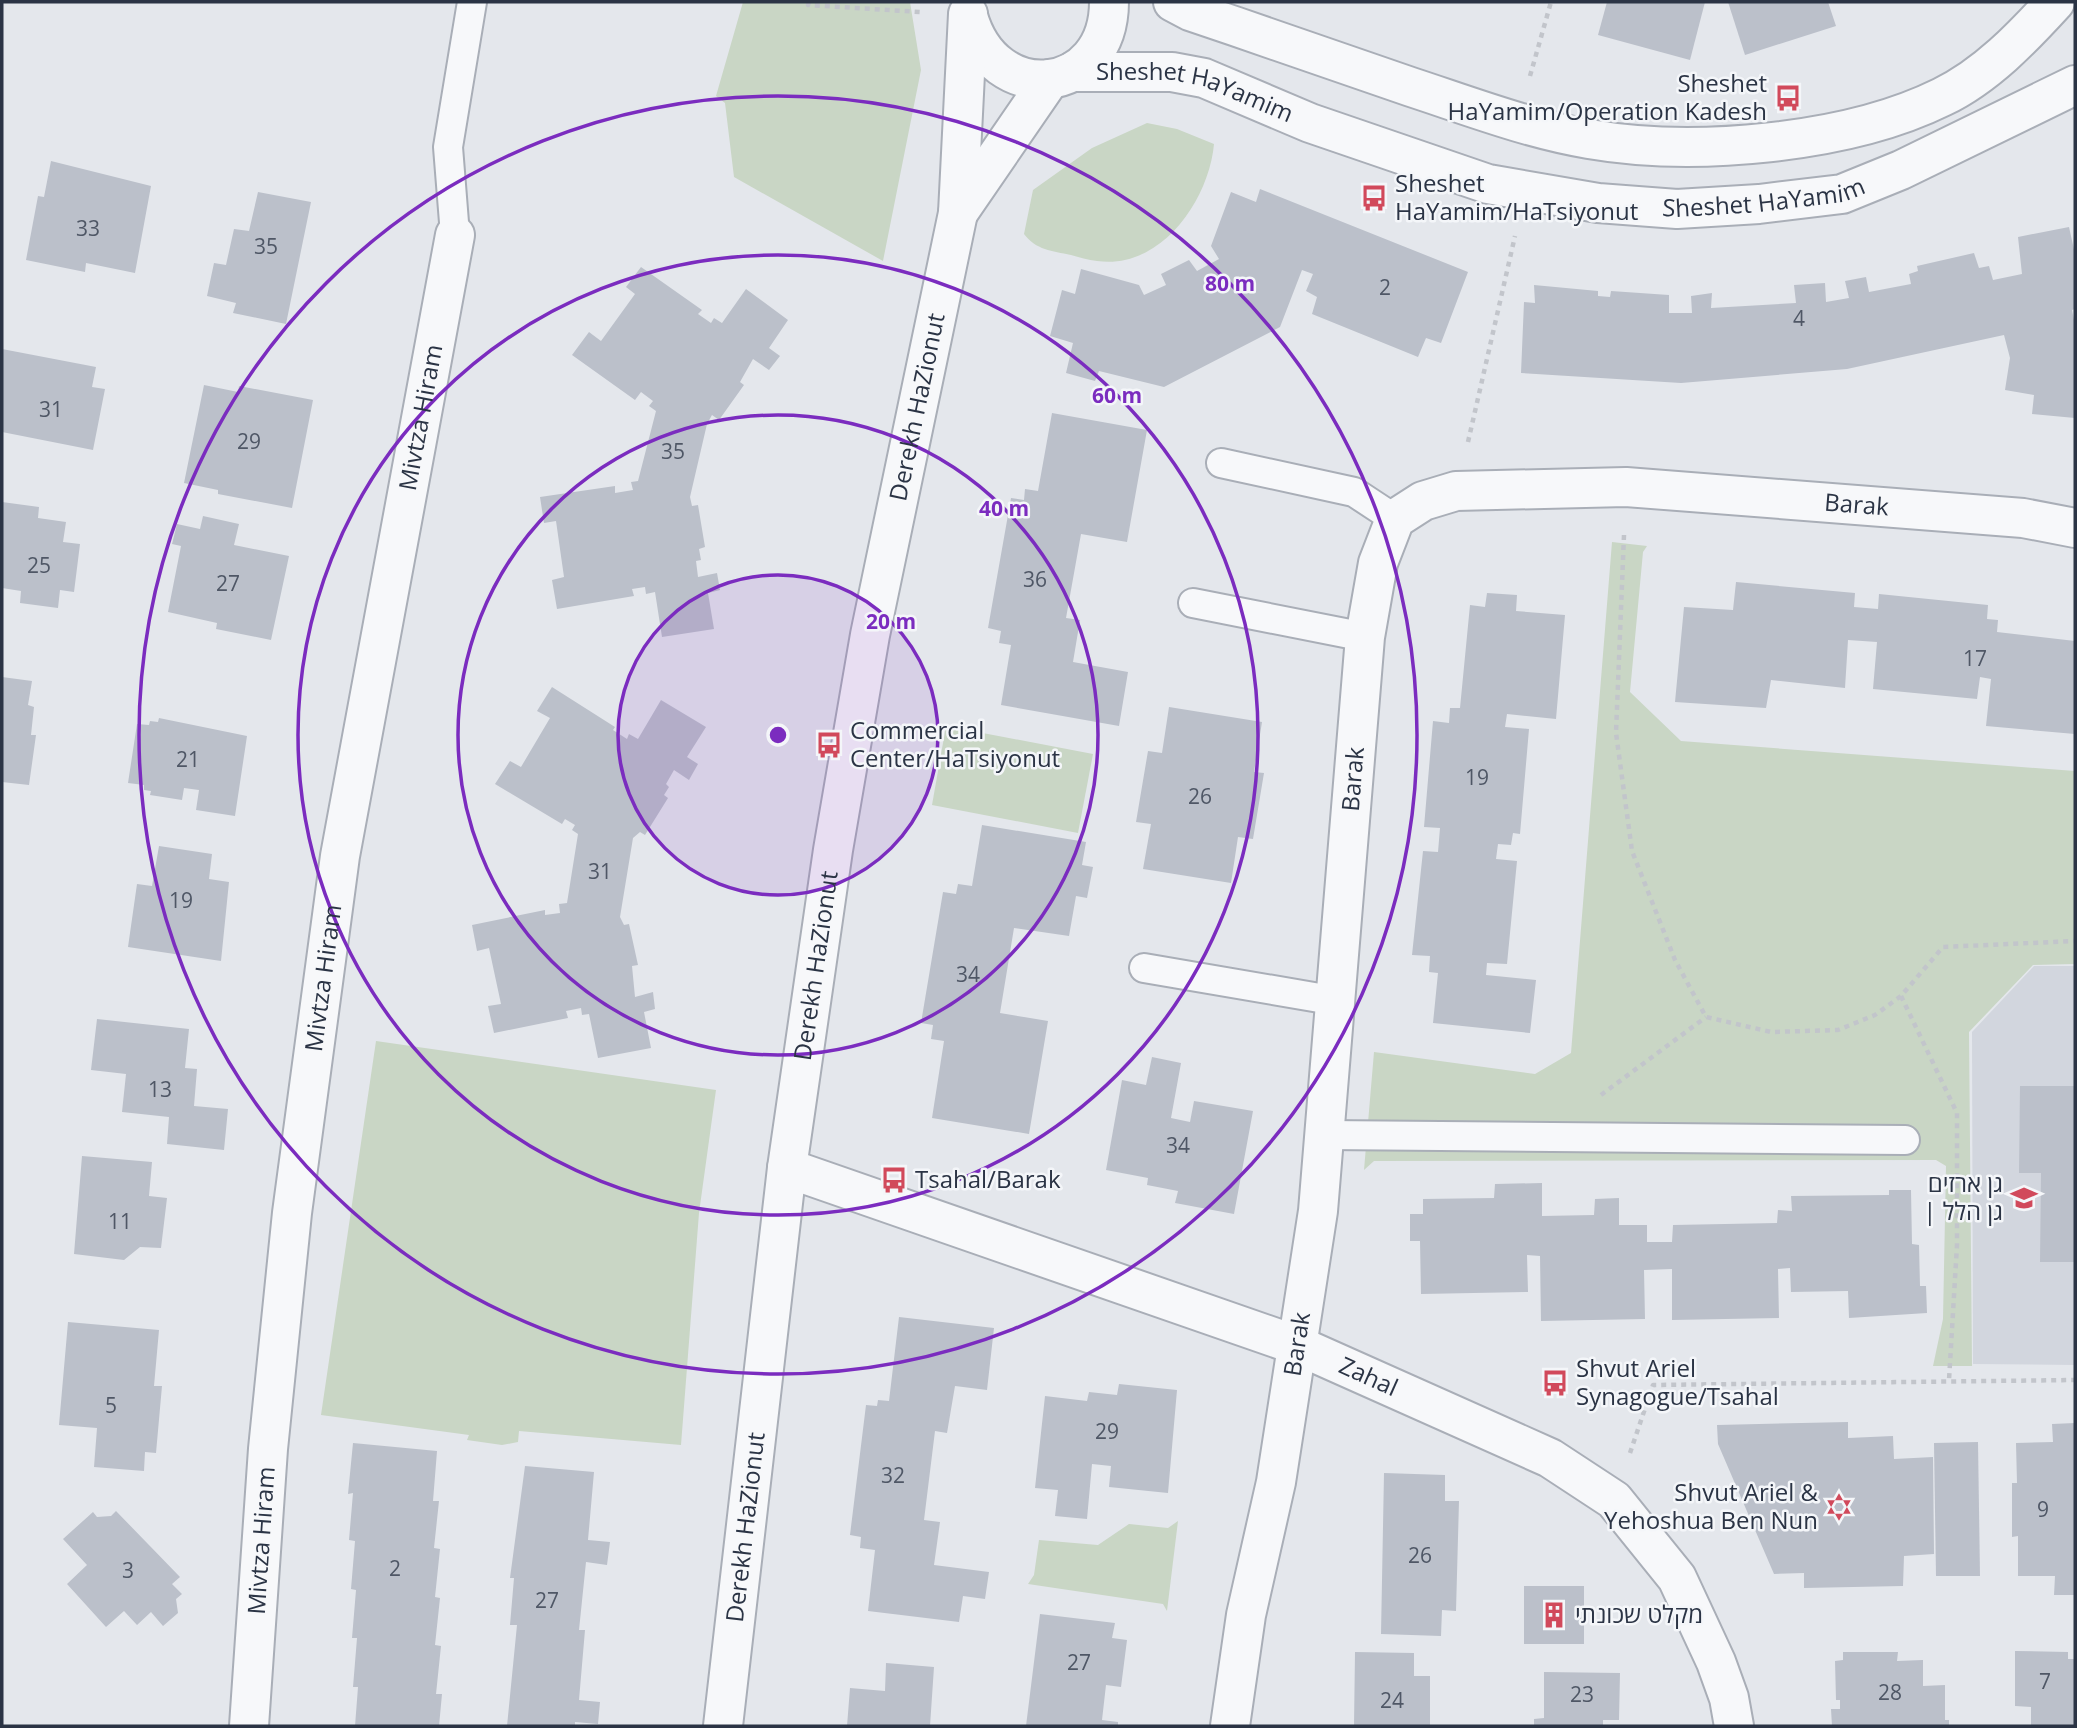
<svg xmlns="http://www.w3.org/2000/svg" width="2077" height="1728" font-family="'Open Sans',Heebo,sans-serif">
	<rect width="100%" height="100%" fill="#e4e7ec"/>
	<path fill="#d2d6de" d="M2034,966H2075V1365L1973,1364L1972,1032Z"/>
	<g fill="#c9d6c5">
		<path d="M743,2H910L921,70L883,261L734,177L725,103L716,96Z"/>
		<path d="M1147,123L1177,129L1214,144C1209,200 1161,270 1097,261C1088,260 1079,257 1071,255C1052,251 1036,250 1024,234L1033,190L1092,148Z"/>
		<path d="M1612,542L1647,546L1643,552L1630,692L1681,741L2075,771V964L2033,965L1969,1032L1972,1366H1933L1943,1319L1946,1166L1936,1160L1374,1161L1364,1170L1374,1052L1535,1074L1571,1053Z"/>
		<path d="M946,726L1093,754L1078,833L932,805Z"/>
		<path d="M376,1041L716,1090L699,1213L681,1445L519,1431L518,1442L502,1445L467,1440L469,1435L321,1415Z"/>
		<path d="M1178,1521L1167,1611L1163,1604L1028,1584L1034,1575L1039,1540L1098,1545L1129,1524L1168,1528Z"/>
	</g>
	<g fill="#bbc0ca">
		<path d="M1607,2H1705L1690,60L1598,35Z"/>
		<path d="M1728,2H1828L1836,26L1745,55Z"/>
		<path d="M51,161L151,186L135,273L86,263L85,272L26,260L38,196L44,197Z"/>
		<path d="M1260,189L1468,272L1441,343L1426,338L1418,357L1312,314L1317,297L1306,291L1313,274L1302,270L1280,327L1164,387L1099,371L1095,381L1066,373L1073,343L1050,336L1062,290L1075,294L1081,269L1139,285L1144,295L1166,285L1161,274L1189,260L1197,271L1219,259L1211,246L1231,192L1256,202Z"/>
		<path d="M258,192L311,202L286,324L233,313L236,303L207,296L214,263L226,265L234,229L249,231Z"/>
		<path d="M2069,227L2075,254V309L2072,310L2075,325V418L2032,414L2034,395L2005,390L2010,358L2004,335L1847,369L1681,383L1521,373L1524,302L1535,303L1534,285L1598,291V296L1610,297L1611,291L1669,295V313H1692L1691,296L1712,293L1711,308L1796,303L1794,285L1825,283L1826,302L1849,298L1845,281L1866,277L1869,292L1911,284L1909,274L1918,271L1917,266L1974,253L1979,268L1989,266L1993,280L2022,274L2018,237Z"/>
		<path d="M641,267L702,310L698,314L711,323L714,318L722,323L746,289L788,320L769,348L780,356L769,370L753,359L740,382L744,385L719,420L712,415L707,424L690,497L692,506L698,505L705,547L699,549L701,560L696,561L698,577L717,573L720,590L708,593L714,629L662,637L655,592L646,594L645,587L632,589L634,596L557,609L552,580L564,577L556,521L544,523L540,497L615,486V493L633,490L631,482L638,481L656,411L649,406L653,401L641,392L635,400L572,355L589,332L601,341L635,294L626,287Z"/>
		<path d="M2,349L96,367L92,387L105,389L93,450L2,432Z"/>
		<path d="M204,385L238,392L239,386L313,400L292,508L218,494V490L184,483Z"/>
		<path d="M1052,413L1147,430L1127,542L1081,534L1066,618L1080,620L1073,662L1128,672L1119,726L1001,705L1011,645L999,643L1001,631L988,628L1011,498L1024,500L1025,489L1038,491Z"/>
		<path d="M2,502L39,507L38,518L66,522L63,542L80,544L74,592L60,590L58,608L20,603L21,591L2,588Z"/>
		<path d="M203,516L239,524L234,545L289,556L271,640L216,629L217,623L168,612L181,546L172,544L177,524L200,529Z"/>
		<path d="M1736,582L1855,593L1854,607L1878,609L1879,594L1988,605L1987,619L1998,620L1997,632L2075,641V734L1986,726L1991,679L1980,677L1977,699L1873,689L1877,642L1848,640L1845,688L1771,680L1766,708L1675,702L1684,607L1733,610Z"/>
		<path d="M1487,593L1517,595L1516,611L1565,615L1556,719L1507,714L1505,727L1529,729L1520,834L1513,833L1511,845L1498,844L1496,859L1517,861L1507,964L1487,963L1486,975L1536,980L1530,1033L1433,1023L1438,973L1429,972L1430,956L1412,955L1423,851L1438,852L1440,828L1424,827L1433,721L1449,723L1450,708H1460L1470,605L1485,607Z"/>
		<path d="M2,677L32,681L28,705L34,707L31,735H36L29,785L2,782Z"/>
		<path d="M552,687L615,727L613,730L627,739L629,734L638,739L661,700L706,727L687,757L698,764L689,780L674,770L666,784L669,787L664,795L668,798L645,835L640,832L633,838L620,917L624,925L629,924L638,965L632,966L635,997L653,992L655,1009L644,1012L651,1048L598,1058L589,1014L582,1015L581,1008L566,1011L568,1018L494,1033L488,1006L501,1004L489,948L477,951L472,925L545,910V915L560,913L559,904L567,903L578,834L572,830L575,825L565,819L562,824L495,784L510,761L521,767L550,718L537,711Z"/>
		<path d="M1169,707L1262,722L1254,772L1264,773L1253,839L1238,837L1231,883L1143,869L1151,824L1136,822L1148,751L1162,753Z"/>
		<path d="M159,718L247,736L235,816L196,810L199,790L184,788L182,800L150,795L151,791L144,790V785L128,783L137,724L149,725L150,721L158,722Z"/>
		<path d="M982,825L1086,842L1082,865L1093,867L1087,898L1076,896L1069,936L1014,928L1000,1013L1048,1021L1029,1134L932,1118L944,1041L931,1039L933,1025L921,1023L943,892L956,894L958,884L972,886Z"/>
		<path d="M159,846L212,854L209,879L229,882L221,961L128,947L137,884L152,886Z"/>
		<path d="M97,1019L189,1029L185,1068L197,1069L194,1106L228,1109L224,1150L167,1144L169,1117L122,1112L126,1074L91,1070Z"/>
		<path d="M1152,1057L1181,1063L1171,1118L1190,1122L1194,1101L1253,1111L1234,1214L1175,1203L1178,1191L1147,1185L1148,1178L1106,1170L1122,1080L1146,1085Z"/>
		<path d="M2020,1086H2075V1262H2040L2041,1173H2019Z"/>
		<path d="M82,1156L152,1162L149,1196L167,1198L161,1248L140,1247L124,1260L74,1254Z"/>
		<path d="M1542,1183V1216L1594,1215L1595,1199L1619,1198V1225H1647V1242H1672L1673,1225L1777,1223L1778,1210L1792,1211L1791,1196L1889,1195V1190H1911L1912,1244L1919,1245L1920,1286H1926L1927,1313L1849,1318L1848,1291L1791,1292L1790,1268L1778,1269L1779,1318L1672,1320V1269L1644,1270L1645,1319L1541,1321L1540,1256L1527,1255L1528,1292L1421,1294L1420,1241H1410V1214H1423V1199L1494,1198L1495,1184Z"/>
		<path d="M899,1317L994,1328L987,1390L955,1386L947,1433L935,1431L924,1520L940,1522L934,1565L989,1572L985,1599L963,1596L959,1622L868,1611L875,1550L860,1548L861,1537L850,1535L866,1405L877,1406L878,1400L889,1401Z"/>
		<path d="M68,1322L159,1330L154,1386H162L156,1453L145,1452L144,1471L94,1467L97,1428L59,1425Z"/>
		<path d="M1119,1384L1177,1390L1168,1493L1109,1487L1111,1466L1092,1464L1087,1519L1055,1516L1058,1490L1035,1488L1045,1396L1087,1401L1089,1392L1117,1395Z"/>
		<path d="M1848,1422V1438L1893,1436L1894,1459L1933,1457L1934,1554L1904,1556L1903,1586L1804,1588V1573L1774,1574L1718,1444L1717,1425Z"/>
		<path d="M2075,1423V1595H2054L2055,1576H2018V1536L2012,1537V1483H2017L2016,1443L2053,1442L2052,1424Z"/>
		<path d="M1978,1442L1980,1576H1936L1934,1443Z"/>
		<path d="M353,1443L437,1451L433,1501H439L434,1548L440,1549L435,1597L440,1598L435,1645L441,1646L436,1694H442L439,1726H355L358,1687H353L357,1638H352L356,1590L351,1589L355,1541L349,1540L353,1493L348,1494Z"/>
		<path d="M525,1466L594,1472L588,1540L610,1542L607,1565L586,1562L579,1630H585L579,1700L600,1702L598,1724L575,1722V1726H507L517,1625H510L514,1578H510Z"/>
		<path d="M1384,1473L1445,1475V1501H1459L1456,1611L1442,1610L1441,1636L1381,1634Z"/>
		<path d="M116,1511L180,1577L172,1584L182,1594L176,1599L178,1613L163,1626L151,1612L137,1625L124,1611L106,1627L67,1584L87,1565L63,1539L93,1512L97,1517L111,1516Z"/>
		<rect x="1524" y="1586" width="60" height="58"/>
		<path d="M1040,1614L1115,1623L1112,1638L1127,1640L1121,1687L1106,1685L1102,1720L1118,1722V1726H1026Z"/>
		<path d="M2015,1651L2068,1652V1659H2075V1726H2031V1707L2015,1706Z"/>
		<path d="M1355,1652L1414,1653V1676H1430V1726H1354Z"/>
		<path d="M1843,1652H1898L1897,1661L1923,1660V1686L1945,1685V1720H1949V1726H1832L1831,1709H1840V1700H1836L1835,1661L1843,1660Z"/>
		<path d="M886,1663L934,1667L930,1726H847L850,1688L885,1691Z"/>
		<path d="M1544,1672L1620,1673L1619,1720H1603V1726H1534V1719L1544,1718Z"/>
	</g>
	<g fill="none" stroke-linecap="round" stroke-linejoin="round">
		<g stroke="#a9aeb7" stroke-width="32">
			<g id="service">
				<path d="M455,235L448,147L472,2"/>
				<path d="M1221,463L1354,492L1395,519"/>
				<path d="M1193,603L1365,637"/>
				<path d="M1144,968L1337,1001"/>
				<path d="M1326,1135L1905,1140"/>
			</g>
		</g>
		<g stroke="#a9aeb7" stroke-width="42">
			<g id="minor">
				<path id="s1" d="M787,1168L1299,1346L1550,1458L1614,1500L1677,1578L1716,1662L1729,1698L1734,1726"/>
				<path id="s2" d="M249,1726L268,1449L292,1213L340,856L455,235"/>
				<path id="s3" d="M1230,1726L1246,1615L1276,1482L1318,1211L1365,637L1378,563L1395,519L1423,501L1456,491L1626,487L2023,518L2075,528"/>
			</g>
		</g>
		<g stroke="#a9aeb7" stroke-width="42">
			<g id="tertiary">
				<path d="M1173,2L1190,11C1264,36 1338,62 1411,87C1469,106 1529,129 1589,139C1693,157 1847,144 1942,97C1986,76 2023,37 2055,2"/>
				<path d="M968,16C994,109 1109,96 1109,2"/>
				<path id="s4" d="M1072,72H1172L1204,78L1310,123L1488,184L1598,203L1677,209L1759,204L1842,194L1901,170L2075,85"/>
				<path d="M958,213L1050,79"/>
				<path id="s5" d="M723,1726L787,1168L833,850L870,635L958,213L968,14"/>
			</g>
		</g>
		<g stroke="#c2c5cb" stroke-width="4.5" stroke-dasharray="5 5" stroke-linecap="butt">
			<path d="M809,2L808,5L920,12"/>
			<path d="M1530,76L1551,2"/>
			<path d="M1468,442L1515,236"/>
			<path d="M1624,535L1616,733L1632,851L1675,960L1706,1017L1771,1032L1838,1030L1875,1015L1901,996L1943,947L2075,941"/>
			<path d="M1901,996L1957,1113V1245L1949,1380"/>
			<path d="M1601,1095L1706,1017"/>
			<path d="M1630,1453L1653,1385L2075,1380"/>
		</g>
		<use href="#service" stroke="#f7f8fa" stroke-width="28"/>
		<use href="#minor" stroke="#f7f8fa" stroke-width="38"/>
		<use href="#tertiary" stroke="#f7f8fa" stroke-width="38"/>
	</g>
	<circle cx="778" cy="735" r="160" fill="#7b2cbf" fill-opacity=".12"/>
	<g fill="none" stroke="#7b2cbf" stroke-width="3.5">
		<circle cx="778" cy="735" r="160"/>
		<circle cx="778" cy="735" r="320"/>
		<circle cx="778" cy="735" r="480"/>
		<circle cx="778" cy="735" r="639"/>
	</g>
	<defs>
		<g id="bus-bare" transform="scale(2.1)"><path d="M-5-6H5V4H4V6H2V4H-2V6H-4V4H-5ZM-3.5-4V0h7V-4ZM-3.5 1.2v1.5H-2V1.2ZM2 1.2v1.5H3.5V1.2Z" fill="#d1495b" stroke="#f4f6f9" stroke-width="2.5" paint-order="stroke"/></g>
		<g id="school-bare" transform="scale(2.1)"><path d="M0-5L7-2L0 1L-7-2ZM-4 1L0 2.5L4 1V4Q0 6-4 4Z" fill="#d1495b" stroke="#f4f6f9" stroke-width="2.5" paint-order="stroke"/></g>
		<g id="synagogue-bare" transform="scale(2.1)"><path d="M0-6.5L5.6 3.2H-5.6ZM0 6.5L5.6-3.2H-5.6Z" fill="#d1495b" stroke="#f4f6f9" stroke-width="2.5" paint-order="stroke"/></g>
		<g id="building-bare" transform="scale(2.1)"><path d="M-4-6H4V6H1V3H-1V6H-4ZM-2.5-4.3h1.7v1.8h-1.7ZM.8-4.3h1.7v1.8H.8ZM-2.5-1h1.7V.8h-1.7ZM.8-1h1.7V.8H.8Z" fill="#d1495b" stroke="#f4f6f9" stroke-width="2.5" paint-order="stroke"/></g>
	</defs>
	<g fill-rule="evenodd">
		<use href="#bus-bare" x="1788" y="98"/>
		<use href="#bus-bare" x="1374" y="198"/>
		<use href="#bus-bare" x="829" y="745"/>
		<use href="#bus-bare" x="894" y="1180"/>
		<use href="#school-bare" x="2024" y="1198"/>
		<use href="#bus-bare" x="1555" y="1383"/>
		<use href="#synagogue-bare" x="1839" y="1507"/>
		<use href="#building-bare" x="1554" y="1615"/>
	</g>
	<g text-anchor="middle" stroke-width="5" stroke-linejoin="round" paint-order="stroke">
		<g font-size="21" fill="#4f5766">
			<text x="88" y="236">33</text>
			<text x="266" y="254">35</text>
			<text x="1385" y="295">2</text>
			<text x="1799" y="326">4</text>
			<text x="51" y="417">31</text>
			<text x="249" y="449">29</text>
			<text x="673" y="459">35</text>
			<text x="39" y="573">25</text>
			<text x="1035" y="587">36</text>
			<text x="228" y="591">27</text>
			<text x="1975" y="666">17</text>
			<text x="188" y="767">21</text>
			<text x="1477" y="785">19</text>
			<text x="1200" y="804">26</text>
			<text x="600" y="879">31</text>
			<text x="181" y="908">19</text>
			<text x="968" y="982">34</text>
			<text x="160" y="1097">13</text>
			<text x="1178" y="1153">34</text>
			<text x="120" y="1229">11</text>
			<text x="111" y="1413">5</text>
			<text x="1107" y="1439">29</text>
			<text x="893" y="1483">32</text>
			<text x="2043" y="1517">9</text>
			<text x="1420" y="1563">26</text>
			<text x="395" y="1576">2</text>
			<text x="128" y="1578">3</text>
			<text x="547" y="1608">27</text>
			<text x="1079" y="1670">27</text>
			<text x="2045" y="1689">7</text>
			<text x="1890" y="1700">28</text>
			<text x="1582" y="1702">23</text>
			<text x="1392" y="1708">24</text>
		</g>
		<g font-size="24" fill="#2b3445" stroke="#f4f6f9" text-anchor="start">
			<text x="1767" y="92" text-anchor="end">Sheshet<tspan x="1767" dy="28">HaYamim/Operation Kadesh</tspan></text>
			<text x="1395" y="192">Sheshet<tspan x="1395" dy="28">HaYamim/HaTsiyonut</tspan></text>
			<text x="850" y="739">Commercial<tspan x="850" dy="28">Center/HaTsiyonut</tspan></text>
			<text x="915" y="1188">Tsahal/Barak</text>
			<text x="2003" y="1192" text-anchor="end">גן ארזים<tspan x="2003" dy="28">| גן הלל</tspan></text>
			<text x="1576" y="1377">Shvut Ariel<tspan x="1576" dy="28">Synagogue/Tsahal</tspan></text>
			<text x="1818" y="1501" text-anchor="end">Shvut Ariel &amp;<tspan x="1818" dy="28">Yehoshua Ben Nun</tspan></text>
			<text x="1575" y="1623">מקלט שכונתי</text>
		</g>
		<g font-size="24" fill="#2b3445" stroke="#f4f6f9">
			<text dy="8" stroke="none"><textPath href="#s4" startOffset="126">Sheshet HaYamim</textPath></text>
			<text dy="8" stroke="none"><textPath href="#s4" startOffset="714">Sheshet HaYamim</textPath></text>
			<text dy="8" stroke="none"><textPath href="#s5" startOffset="1334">Derekh HaZionut</textPath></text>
			<text dy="8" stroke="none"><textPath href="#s2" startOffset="1321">Mivtza Hiram</textPath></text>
			<text dy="8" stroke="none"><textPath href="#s3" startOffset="1690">Barak</textPath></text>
			<text dy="8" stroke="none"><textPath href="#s3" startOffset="956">Barak</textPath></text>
			<text dy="8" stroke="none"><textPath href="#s5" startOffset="766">Derekh HaZionut</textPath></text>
			<text dy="8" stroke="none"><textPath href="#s2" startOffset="752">Mivtza Hiram</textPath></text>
			<text dy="8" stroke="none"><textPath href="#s3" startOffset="388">Barak</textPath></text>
			<text dy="8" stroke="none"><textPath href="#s1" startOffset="618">Zahal</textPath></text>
			<text dy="8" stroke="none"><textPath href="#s5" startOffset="200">Derekh HaZionut</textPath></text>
			<text dy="8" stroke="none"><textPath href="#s2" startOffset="186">Mivtza Hiram</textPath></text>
		</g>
	</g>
	<circle cx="778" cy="735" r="10" fill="#7b2cbf" stroke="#f4f6f9" stroke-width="3.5"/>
	<g font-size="21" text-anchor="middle" font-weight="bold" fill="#7b2cbf" stroke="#f4f6f9" stroke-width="5" stroke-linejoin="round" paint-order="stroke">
		<text x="1230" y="291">80 m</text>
		<text x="1117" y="403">60 m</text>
		<text x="1004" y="516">40 m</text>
		<text x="891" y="629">20 m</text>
	</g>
	<rect width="2077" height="1728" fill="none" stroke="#2b3445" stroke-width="7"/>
</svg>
